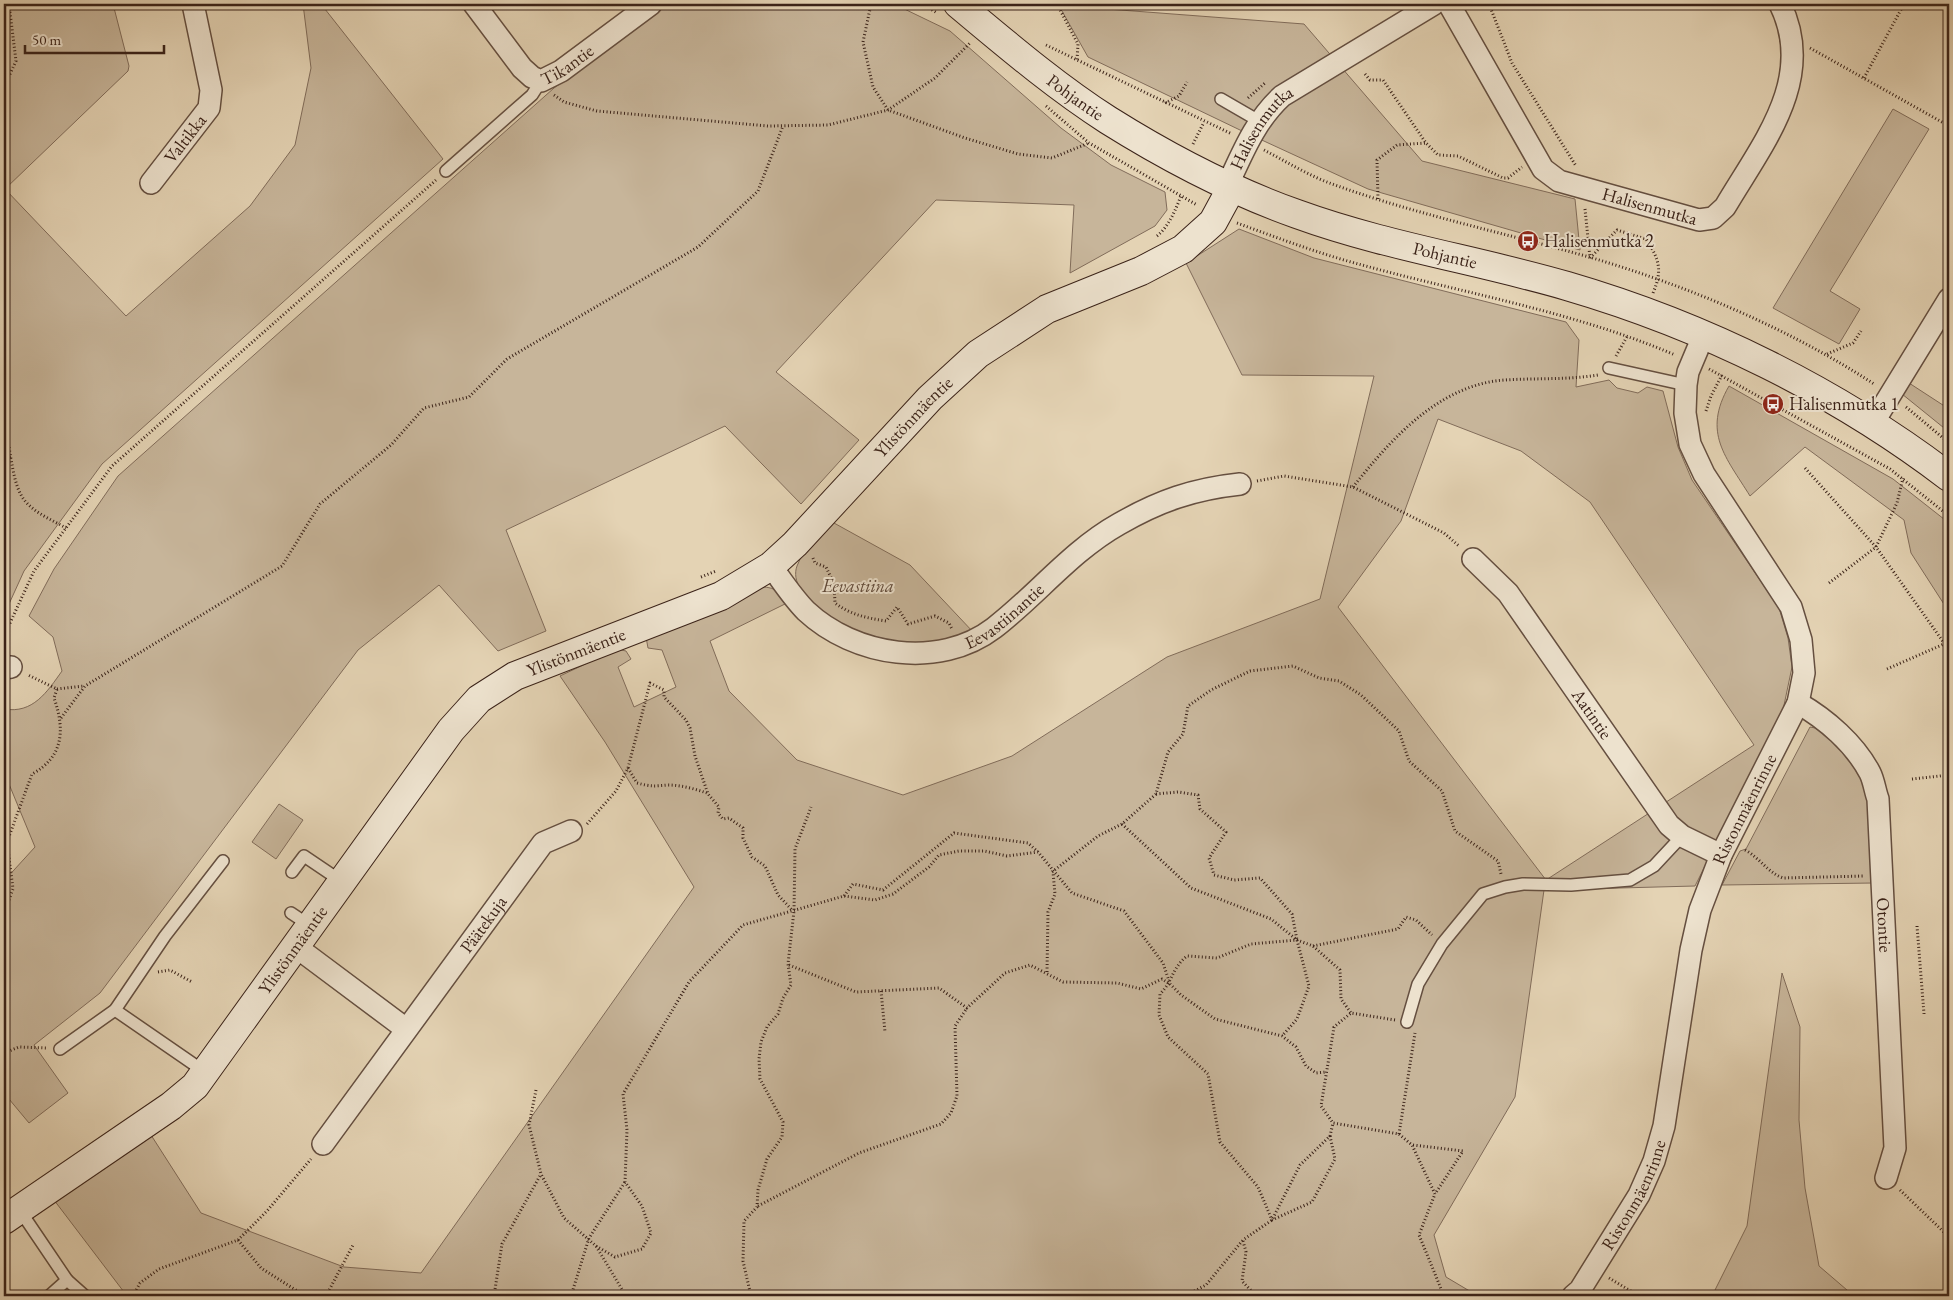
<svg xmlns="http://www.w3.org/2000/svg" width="1953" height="1300" font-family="'EB Garamond',serif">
	<rect width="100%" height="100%" fill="#e4d3b4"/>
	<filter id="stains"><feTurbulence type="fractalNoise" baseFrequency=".004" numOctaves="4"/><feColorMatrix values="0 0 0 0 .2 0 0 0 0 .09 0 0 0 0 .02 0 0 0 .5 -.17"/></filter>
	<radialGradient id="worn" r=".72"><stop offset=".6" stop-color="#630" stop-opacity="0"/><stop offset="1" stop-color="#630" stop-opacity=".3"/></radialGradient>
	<g fill="#c7b59a" stroke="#816c5a" fill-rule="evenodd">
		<path d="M4,4H113L129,66L128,71L5,189L126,316L250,206L295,145L311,68L303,4H321L443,159L102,464L24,571L4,615Z"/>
		<path d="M668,4H894L950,31L1061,128L1111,165L1165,192L1167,210L1155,226L1070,273L1074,205L936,200L776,372L859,440L801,504L725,426L506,530L546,631L498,651L439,585L358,650L100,993L34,1045L68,1093L29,1123L4,1093V881L35,847L4,772V709C33,714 47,692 62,671L53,637L29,616L54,569L118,476L554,88Z"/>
		<path d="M1058,4H1093L1094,8L1304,24L1422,161L1575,199L1580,250L1368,189L1240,130L1088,57Z"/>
		<path d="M1893,109L1929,129L1830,291L1860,309L1839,344L1773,308Z"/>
		<path d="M1239,229L1314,258L1566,322L1579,340L1576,387L1609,380L1617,388L1638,393L1647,387L1663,391L1678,447L1692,480L1779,608L1788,638L1792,667L1783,710L1695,886L1544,890L1515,1097L1434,1235L1446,1277L1478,1296H127L54,1200L151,1135L201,1213L344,1267L421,1273L694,887L605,742L560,676L617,649L626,651L631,659L618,667L634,707L676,687L662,650L648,648L646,637L753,588C770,585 778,589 789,602L710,641L729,691L797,760L903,795L1012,756L1167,657L1320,599L1374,376L1242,375L1186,263ZM1438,419L1521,451L1590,502L1754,745L1546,880L1338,607L1401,521Z"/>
		<path d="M1909,383L1949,409V432L1902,394Z"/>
		<path d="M1729,386L1893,479L1949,523V612L1911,553L1904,520L1805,447L1750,496C1726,457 1702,433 1729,386Z"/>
		<path d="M834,523L910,565L974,633C959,637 933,647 919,646C903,645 884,644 869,640C845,632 786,596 797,566C803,549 822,535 834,523Z"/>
		<path d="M1810,727L1815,728L1830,737L1862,777L1869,800L1874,883L1722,885L1740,851L1746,849Z"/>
		<path d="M279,804L303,820L276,859L252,842Z"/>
		<path d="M1782,973L1800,1027L1799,1120L1805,1188L1819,1266L1854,1296H1712L1747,1226Z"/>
	</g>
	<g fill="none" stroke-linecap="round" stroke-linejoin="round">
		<g stroke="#654f40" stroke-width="14">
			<g id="lane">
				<path d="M1221,99L1259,121"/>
				<path d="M446,171L532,95L541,81"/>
				<path d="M1609,368L1686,385"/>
				<path d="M292,872L304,856L341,881"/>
				<path d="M291,913L309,925"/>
				<path d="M115,1010L205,1072"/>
				<path d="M1407,1022L1418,984L1442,944L1483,894L1505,887L1523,884L1571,885L1630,880L1654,866L1682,836"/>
				<path d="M60,1049L115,1010L165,936L223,861"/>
				<path d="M19,1209L67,1280L49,1296"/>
				<path d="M67,1280L85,1296"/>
			</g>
		</g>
		<g stroke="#654f40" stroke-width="24">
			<g id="street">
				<path id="s1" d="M474,4L522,68L532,77L541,81L561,71L651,4"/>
				<path id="s2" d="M1449,4L1543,169L1559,181L1699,220L1713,218L1725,207C1762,144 1817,79 1780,4"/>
				<path id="s3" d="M151,183L209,108L211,90L193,4"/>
				<path id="s4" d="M1228,184C1243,152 1255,121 1282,96L1434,4"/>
				<path d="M1873,423L1949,299"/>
				<path id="s5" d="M1473,559L1508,593L1669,825L1682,836L1721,855"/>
				<path id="s6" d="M771,566C782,581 793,598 806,611C854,656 939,670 994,628C1037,595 1071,551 1119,524C1159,501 1193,489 1240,484"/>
				<path d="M4,668L11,667"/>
				<path id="s7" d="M1798,703C1826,719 1855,744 1870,773C1874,781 1875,791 1878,799L1895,1148L1886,1178"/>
				<path d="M295,946L406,1029"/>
				<path id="s8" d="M323,1144L543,843L571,831"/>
				<path id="s9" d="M1573,1296L1580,1290L1639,1195L1654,1161L1664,1126L1691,950L1700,910L1721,855L1798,703L1804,673L1801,640L1791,607L1704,474L1690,444L1685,413L1686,385L1688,372L1704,334"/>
			</g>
		</g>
		<g stroke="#3b2319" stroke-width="30">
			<g id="secondary">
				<path id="s10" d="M958,4C1006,44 1055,86 1108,120C1167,157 1232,191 1297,214C1385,246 1478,260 1567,286C1704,326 1836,391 1949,477"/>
				<path id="s11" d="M4,1220L171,1106L195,1086L451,730L479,699L515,676L721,596L771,566L795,544L930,398L978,354L1047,309L1141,271L1183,249L1213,222L1232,187"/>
			</g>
		</g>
		<g stroke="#3b2319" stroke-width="3" stroke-dasharray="1 2.5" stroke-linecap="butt">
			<path d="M873,4L870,9L863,42L873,87L888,110L965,138L1018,154L1052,158L1089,143"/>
			<path d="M923,4L937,13"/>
			<path d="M1057,4L1078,44L1077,60"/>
			<path d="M1489,4L1512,63L1576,166"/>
			<path d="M1000,5L1002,4"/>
			<path d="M4,8L9,7"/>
			<path d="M1046,45L1232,134"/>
			<path d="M1810,48L1949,126"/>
			<path d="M1365,74L1370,80H1383L1426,143L1438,155L1458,156L1503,178H1508L1522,167"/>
			<path d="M1864,78L1904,4"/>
			<path d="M4,87L16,61L9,4"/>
			<path d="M554,95L564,102L597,111L768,126L828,125L888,110L935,78L970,43"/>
			<path d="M1248,98L1265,83"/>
			<path d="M1165,103L1179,96L1187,82"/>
			<path d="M1046,106L1089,143L1197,205"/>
			<path d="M1193,144L1204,122"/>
			<path d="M1264,150C1287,162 1311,177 1335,185C1418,215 1505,233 1589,257C1688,286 1788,328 1874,384"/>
			<path d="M1378,199L1377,160L1397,145L1426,143"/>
			<path d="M1585,209L1590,258"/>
			<path d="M1237,223C1278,238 1320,254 1362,265C1467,294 1575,312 1675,355"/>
			<path d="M1157,236C1169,226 1175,211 1181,196"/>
			<path d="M1590,258L1617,230L1646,239C1659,259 1663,270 1653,293"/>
			<path d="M1827,354L1853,343L1861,331"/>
			<path d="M1616,356L1628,335"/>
			<path d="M1709,369L1890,469L1949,516"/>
			<path d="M1906,407L1949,443"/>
			<path d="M1706,411L1711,396L1722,375"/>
			<path d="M4,427C12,449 11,486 26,502C35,513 54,521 66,528"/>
			<path d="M4,461L12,457"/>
			<path d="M1805,468L1876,547L1949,650"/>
			<path d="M1257,481L1284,476L1353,487L1444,533L1459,546"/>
			<path d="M1353,487C1391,439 1439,385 1504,380C1535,378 1567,380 1598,375"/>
			<path d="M813,558L815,563L826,567L834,584L835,603C851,615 867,618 886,621L897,607L908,624L935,616L949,623L952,629"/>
			<path d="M701,577L716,571"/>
			<path d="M1829,583L1876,547L1897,503L1903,478"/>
			<path d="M4,636L34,571L112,466L436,180"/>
			<path d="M1887,669L1944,644"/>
			<path d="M57,689L84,686"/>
			<path d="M61,718L85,686L282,566L320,504L391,445L424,408L469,397L507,359L698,247L758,191L783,126"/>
			<path d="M628,768L637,783C652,787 654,786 668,785C681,785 695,789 707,793"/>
			<path d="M1912,779L1949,775"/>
			<path d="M1156,794L1178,792L1198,795L1200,809L1226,832L1209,858L1214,875L1234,880L1260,878L1292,914L1297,940"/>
			<path d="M587,824L616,791L628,768L650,683L664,690V697L686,720L690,728L695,756L708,794L719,807L718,813L723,819L729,818L743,828V838L752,857L765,866L778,895L793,911"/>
			<path d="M1122,824L1191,888L1271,919L1297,940L1309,986L1297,1019L1282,1036"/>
			<path d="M1745,850C1760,858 1767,872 1783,878L1864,876"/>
			<path d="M1052,872L1098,836L1122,824L1156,794L1168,752L1183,734L1188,706L1211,690L1250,671L1293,666L1319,678L1339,681L1361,695L1399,731L1409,761L1442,791L1455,831L1498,861L1501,874"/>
			<path d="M844,896L853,884L883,890L954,833L1028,843L1037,851"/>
			<path d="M4,913L13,889L7,842L32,774C64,757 65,729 54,698L57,689L28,675"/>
			<path d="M1917,926L1924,1014"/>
			<path d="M1313,946L1398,929L1406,917L1416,920L1432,935"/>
			<path d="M789,965L856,992L939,988L967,1008L1005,973L1030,965L1063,982L1117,983L1141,989L1162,979L1170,984"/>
			<path d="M158,972L170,970L192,982"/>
			<path d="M1047,972L1048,912L1055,894L1053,872"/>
			<path d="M881,991L885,1032"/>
			<path d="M1395,1020L1351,1013L1334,1027L1321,1106L1333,1123L1399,1134L1412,1145L1435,1194L1419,1235L1444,1296"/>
			<path d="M4,1053L19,1047L47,1048"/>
			<path d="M536,1090L529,1125L541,1174L564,1218L596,1246L626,1296"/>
			<path d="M1399,1134L1415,1033"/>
			<path d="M1330,1136L1335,1159L1312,1202L1272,1220L1258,1187L1220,1142L1208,1074L1168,1037L1159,1015L1160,994C1173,981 1172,968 1187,956L1217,958L1251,944L1297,940L1313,946L1340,970L1341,999L1351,1013"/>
			<path d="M1413,1145L1463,1151L1435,1194"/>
			<path d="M1900,1190L1949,1237"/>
			<path d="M758,1206L859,1153L941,1124L951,1113L957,1096L955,1026L967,1008"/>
			<path d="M238,1240L261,1268L305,1296"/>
			<path d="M1243,1241L1246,1252L1242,1281L1256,1296"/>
			<path d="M596,1246L615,1257L642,1249L651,1233L642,1206L625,1182L627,1130L623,1094L689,982L743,925L844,896L875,900L893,894L929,867L939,855L959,851H984L1007,856L1038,852L1072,893L1124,911L1163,963L1170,984L1181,995L1215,1019L1282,1036L1296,1047L1306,1066L1316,1073L1326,1072"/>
			<path d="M1609,1278L1639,1296"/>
			<path d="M133,1296L140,1283L159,1269L238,1240L267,1211L311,1159"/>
			<path d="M326,1296L353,1245"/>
			<path d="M494,1296L502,1244L541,1174"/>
			<path d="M571,1296L589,1238L625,1182"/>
			<path d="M751,1296L743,1261L744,1221L757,1207L758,1190L767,1159L782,1137L783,1122L760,1079L759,1059L761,1042L767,1027L778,1014L783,998L791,985L788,964L794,911L795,849L811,807"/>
			<path d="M1185,1296L1206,1285L1243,1240L1272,1220L1300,1165L1330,1136L1333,1123"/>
		</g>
		<use href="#lane" stroke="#ede2ce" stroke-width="11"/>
		<use href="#street" stroke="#ede2ce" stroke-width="21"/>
		<use href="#secondary" stroke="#ede2ce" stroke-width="28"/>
	</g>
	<defs>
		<g id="bus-disc" transform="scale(1.125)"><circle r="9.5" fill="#8f2418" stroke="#ede2ce"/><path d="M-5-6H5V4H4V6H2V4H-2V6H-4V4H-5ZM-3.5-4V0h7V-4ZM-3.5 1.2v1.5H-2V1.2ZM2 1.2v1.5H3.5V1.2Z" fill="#fff"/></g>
	</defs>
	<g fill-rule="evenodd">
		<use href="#bus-disc" x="1528" y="241"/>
		<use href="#bus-disc" x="1773" y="404"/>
	</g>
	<g text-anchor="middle" stroke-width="4" stroke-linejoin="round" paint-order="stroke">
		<g font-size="18" fill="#3b2319" stroke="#ede2ce">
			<text dy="6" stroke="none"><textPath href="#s1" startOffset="134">Tikantie</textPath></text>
			<text dy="6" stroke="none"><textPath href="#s10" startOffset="150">Pohjantie</textPath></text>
			<text dy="6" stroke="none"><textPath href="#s4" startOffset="66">Halisenmutka</textPath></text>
			<text dy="6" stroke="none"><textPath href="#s3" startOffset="56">Valtikka</textPath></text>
			<text dy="6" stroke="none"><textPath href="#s2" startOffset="304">Halisenmutka</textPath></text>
			<text dy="6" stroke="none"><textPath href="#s10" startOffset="555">Pohjantie</textPath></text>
			<text dy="6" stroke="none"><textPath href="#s11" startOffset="1242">Ylistönmäentie</textPath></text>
			<text dy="6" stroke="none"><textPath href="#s6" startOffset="276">Eevastiinantie</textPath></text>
			<text dy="6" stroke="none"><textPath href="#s11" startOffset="822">Ylistönmäentie</textPath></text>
			<text dy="6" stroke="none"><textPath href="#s5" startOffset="196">Aatintie</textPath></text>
			<text dy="6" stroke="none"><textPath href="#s9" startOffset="524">Ristonmäenrinne</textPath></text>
			<text dy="6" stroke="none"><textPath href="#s8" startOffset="272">Päätekuja</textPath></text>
			<text dy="6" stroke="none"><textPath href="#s7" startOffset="255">Otontie</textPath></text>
			<text dy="6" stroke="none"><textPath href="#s11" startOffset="401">Ylistönmäentie</textPath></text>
			<text dy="6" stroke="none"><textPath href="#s9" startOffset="119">Ristonmäenrinne</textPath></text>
		</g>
		<g font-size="18" fill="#3b2319" stroke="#ede2ce" text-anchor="start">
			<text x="1544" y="247">Halisenmutka 2</text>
			<text x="1789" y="410">Halisenmutka 1</text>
		</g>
		<g font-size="18" font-style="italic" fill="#5e4839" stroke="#ede2ce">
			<text x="858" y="592">Eevastiina</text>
		</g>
	</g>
	<rect width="1953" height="1300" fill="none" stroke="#e4d3b4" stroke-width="20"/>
	<rect x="5" y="5" width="1943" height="1290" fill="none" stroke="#3b2319" stroke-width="2.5"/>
	<rect x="10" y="10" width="1933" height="1280" fill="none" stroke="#3b2319"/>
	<path d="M25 45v8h139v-8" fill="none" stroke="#3b2319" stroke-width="2.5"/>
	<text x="32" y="45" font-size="15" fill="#3b2319" stroke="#ede2ce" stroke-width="4" paint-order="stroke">50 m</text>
	<rect width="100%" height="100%" filter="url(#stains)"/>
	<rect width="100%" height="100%" fill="url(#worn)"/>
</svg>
